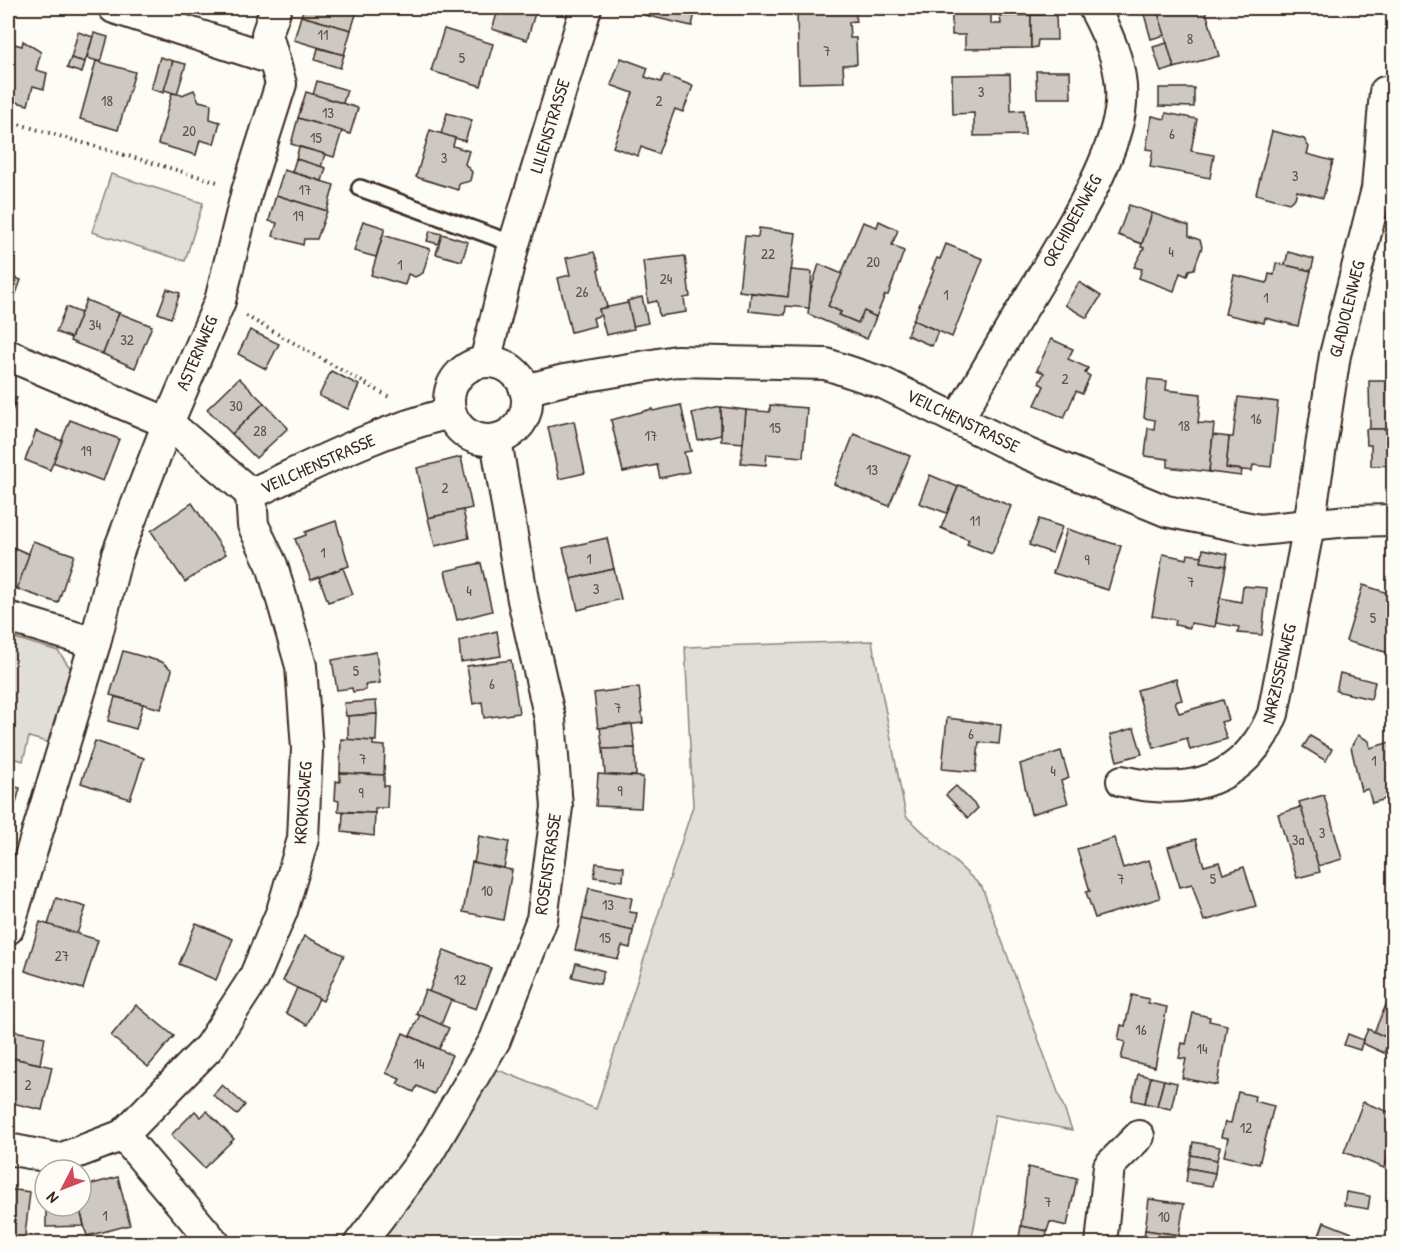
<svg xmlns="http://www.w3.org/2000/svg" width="1401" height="1251" font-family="'Patrick Hand',sans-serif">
	<rect width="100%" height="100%" fill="#fdfcf7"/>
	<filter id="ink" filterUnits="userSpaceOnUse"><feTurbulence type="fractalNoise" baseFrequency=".0167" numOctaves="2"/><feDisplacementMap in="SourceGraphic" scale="12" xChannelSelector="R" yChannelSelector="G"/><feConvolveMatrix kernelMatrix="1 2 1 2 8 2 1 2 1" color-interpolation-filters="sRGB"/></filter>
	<g filter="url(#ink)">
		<g fill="#e1ded7" stroke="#8e847a" stroke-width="1.5">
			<path d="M111,174L203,203L185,261L92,232Z"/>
			<path d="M8,636L58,651L71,669L50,743L29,737L23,761L8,756Z"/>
			<path d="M872,641L906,816L982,887L1072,1130L995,1115L971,1243L341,1244L353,1232L478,1062L596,1109L693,806L685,647Z"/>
		</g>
		<g fill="#cdc8c2" stroke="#3b2a1e" stroke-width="1.5">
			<path d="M304,8H358L351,30L301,16Z"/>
			<path d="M499,8H517L535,13L527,40L492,29Z"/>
			<path d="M646,8H696L692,26L644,15Z"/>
			<path d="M828,8H856V21L849,22L850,38H856L857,64L843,65L844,82L799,83L797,13L828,12Z"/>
			<path d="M952,8H991V24H1001L1000,16L1031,15V48L965,49V35H952Z"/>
			<path d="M1167,8H1205L1219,56L1174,68L1157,10Z"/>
			<path d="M1157,10L1165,35L1151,39L1144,14Z"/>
			<path d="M1031,15H1056L1057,40H1038L1037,47L1031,48Z"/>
			<path d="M301,16L351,30L344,55L294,40Z"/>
			<path d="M444,29L493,44L481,86L431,71Z"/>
			<path d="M78,32L93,37L85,62L71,58Z"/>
			<path d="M94,33L108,37L101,62L87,58Z"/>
			<path d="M23,41L41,52L36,70L47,73L44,89L33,86L28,105L8,100V53L11,43L22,46Z"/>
			<path d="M1167,43L1174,68L1161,72L1153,47Z"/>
			<path d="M318,48L344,55L340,68L315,60Z"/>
			<path d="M160,57L173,61L164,93L151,89Z"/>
			<path d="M71,58L85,62L82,73L67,68Z"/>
			<path d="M621,58L648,68L645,77L661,82L664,75L693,86L683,112L675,109L658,154L641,147L638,156L613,147L633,93L611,85Z"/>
			<path d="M96,61L135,72L118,130L80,119Z"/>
			<path d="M173,61L186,64L177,94L164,90Z"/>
			<path d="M1036,71H1070L1071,98H1037Z"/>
			<path d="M1010,74L1011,111L1024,110L1025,135L974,136V113L953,114L952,75Z"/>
			<path d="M317,81L347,90L343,103L313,95Z"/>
			<path d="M1159,88H1194V107L1159,106Z"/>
			<path d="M194,90L199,101L211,104L210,119L220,122L214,144L200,140L196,155L158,144L172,93L182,95Z"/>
			<path d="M306,92L358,108L350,134L298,118Z"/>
			<path d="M447,113L472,120L465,141L441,134Z"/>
			<path d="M1166,113L1197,119L1191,151L1214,155L1210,178L1150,167L1153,150L1146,149L1152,116L1165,119Z"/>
			<path d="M298,118L342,131L334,157L291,144Z"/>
			<path d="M430,130L455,138L453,146L469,151L465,164L472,172L470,181L459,184L458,190L416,177Z"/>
			<path d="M1272,131L1304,139L1309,147L1307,154L1333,161L1323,198L1297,191L1295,198L1289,203L1256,194Z"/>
			<path d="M299,147L325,154L321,167L296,159Z"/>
			<path d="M296,159L326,168L322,181L292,172Z"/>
			<path d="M284,170L334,185L327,211L276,195Z"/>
			<path d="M276,195L327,211L317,239H304L303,245L273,236L277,223L269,221Z"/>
			<path d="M1129,205L1152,213L1142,244L1118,235Z"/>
			<path d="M1152,213L1189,226V236L1200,240L1202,247L1194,269L1189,270L1187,276L1180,273L1174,291L1139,278L1142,269L1134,267L1144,248L1141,247Z"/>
			<path d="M363,221L385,228L376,257L354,251Z"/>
			<path d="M879,221L898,230L892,245L904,251L888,295H885L876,317L864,311L858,323L839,315L841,312L828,306L863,222L877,227Z"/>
			<path d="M759,228L796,233L788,297L739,291L745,236L758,237Z"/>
			<path d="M430,231L442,234L439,244L427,241Z"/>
			<path d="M442,234L468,242L462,261L436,254Z"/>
			<path d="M383,235L430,249L423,273L415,277L408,274L405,285L371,275Z"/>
			<path d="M946,244L983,259L952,337L913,320L934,270L932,269L937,258L940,259Z"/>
			<path d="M594,252L600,269L598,270L607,307L599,309L601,315L593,318L595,326L571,332L558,278L570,275L566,258Z"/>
			<path d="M1288,252L1314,259L1311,271L1285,265Z"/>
			<path d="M685,256L690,297L684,298L686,312L659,316L657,301L648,303L643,261Z"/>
			<path d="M1276,263L1311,271L1298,326L1265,318L1264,323L1225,314L1234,275L1267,283L1269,274L1274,275Z"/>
			<path d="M819,264L842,274L828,306L841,312L839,315L858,323L864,311L876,317L867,339L808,314L811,289Z"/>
			<path d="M791,270L812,272L809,308L786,306L785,315L749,311L751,293L788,297Z"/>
			<path d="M8,271L11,273L10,276L21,280L8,316Z"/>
			<path d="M1394,273V295L1388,294Z"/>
			<path d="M1079,282L1101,296L1087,318L1065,305Z"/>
			<path d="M167,289L180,293L171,318L158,313Z"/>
			<path d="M642,297L648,323L633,326L627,301Z"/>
			<path d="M86,300L119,313L103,354L70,341Z"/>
			<path d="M628,303L634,329L606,335L599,309Z"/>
			<path d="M66,307L81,313L71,338L56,332Z"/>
			<path d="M119,313L152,326L135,368L103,354Z"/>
			<path d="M913,320L938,331L932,346L907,335Z"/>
			<path d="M250,330L279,344L266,369L238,354Z"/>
			<path d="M1051,339L1073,349L1068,359L1088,368L1085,373L1090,376L1082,394L1076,391L1064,418L1035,405L1044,386L1039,383L1044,373L1037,370Z"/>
			<path d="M331,371L359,385L348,409L319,396Z"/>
			<path d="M239,378L264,403L232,434L207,409Z"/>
			<path d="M1148,379L1167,381L1166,390L1201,394L1198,423L1214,424L1209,472L1168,467V459L1145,456L1148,428L1154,429L1155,420L1144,418Z"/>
			<path d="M1369,381H1394V429H1370Z"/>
			<path d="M8,395L17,398L8,421Z"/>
			<path d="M1238,397L1278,402L1271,467L1253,465L1252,471L1226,468L1229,437H1233Z"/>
			<path d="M264,403L288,428L256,458L232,434Z"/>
			<path d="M681,405L691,451L684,452L689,472L660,478L657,465L623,472L611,420L652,409L653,411Z"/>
			<path d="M770,405L807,408L803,457L767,454L766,465L741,463L746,410L770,412Z"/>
			<path d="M721,407L746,410L743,443L721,441Z"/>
			<path d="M721,407V435L698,440L692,413Z"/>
			<path d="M70,420L119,439L103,481L53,462Z"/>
			<path d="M574,421L585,473L559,479L548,427Z"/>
			<path d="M1366,429H1394V465L1371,466V445H1367Z"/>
			<path d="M36,431L62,441L50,470L25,460Z"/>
			<path d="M854,434L910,456L889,506L834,484Z"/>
			<path d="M1213,435L1229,437L1226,468L1242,470L1241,476L1209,472Z"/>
			<path d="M461,457L472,508L428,518L417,468Z"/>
			<path d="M930,475L958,487L947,513L919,503Z"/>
			<path d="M959,485L1011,506L992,554L967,544L969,540L941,528Z"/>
			<path d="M192,503L226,554L185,582L151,531Z"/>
			<path d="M463,510L469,538L435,546L428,518Z"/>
			<path d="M1039,519L1062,527L1052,553L1029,545Z"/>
			<path d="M336,521L349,566L311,580L295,539L306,535L305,532Z"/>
			<path d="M1067,529L1121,546L1108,590L1053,573Z"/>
			<path d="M607,538L614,569L571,579L563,548Z"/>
			<path d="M33,541L74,555L58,603L17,589Z"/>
			<path d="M8,545L29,554L17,589L8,585Z"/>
			<path d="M1203,549L1228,554L1226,566L1201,562Z"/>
			<path d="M1163,554L1187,559L1188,554L1202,556L1201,562L1226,566L1215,627L1191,623L1190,628L1175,625L1176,620L1152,616Z"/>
			<path d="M481,563L492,611L457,620L445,571Z"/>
			<path d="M343,568L353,594L328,602L319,577Z"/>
			<path d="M614,569L621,599L578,610L571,579Z"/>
			<path d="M1363,585L1394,595V641L1389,653L1346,641Z"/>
			<path d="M1243,586L1267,588L1262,635L1238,633L1239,627L1216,623L1220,598L1241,602Z"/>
			<path d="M497,631L501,656L461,662L459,641Z"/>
			<path d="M123,651L162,662L172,670L161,709L110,695Z"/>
			<path d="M376,652L380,683L365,685L366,690L353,692L352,688L337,690L332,660Z"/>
			<path d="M511,660L519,713L484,718L482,702L473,704L467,666Z"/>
			<path d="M1340,673L1375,682L1371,699L1336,691Z"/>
			<path d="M1176,679L1182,700L1175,702L1179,713L1223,700L1229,720L1221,722L1227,739L1190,750L1187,738L1154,748L1137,690Z"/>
			<path d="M639,687L643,723L598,728L594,693Z"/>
			<path d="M115,697L143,704L136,729L108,721Z"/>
			<path d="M376,701L377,714L346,716L344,703Z"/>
			<path d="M377,714L376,741L348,740V716Z"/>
			<path d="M947,718L1001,725L999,744L979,742L976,772L942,769Z"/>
			<path d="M632,724L635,748L603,749L600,728Z"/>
			<path d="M1134,728L1142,754L1117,761L1110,735Z"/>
			<path d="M1358,735L1369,741L1370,748L1394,741V804H1391L1389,798L1372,803L1368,789L1361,791L1351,747Z"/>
			<path d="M1310,736L1332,749L1326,761L1303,747Z"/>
			<path d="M341,739L373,741V745L385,746L384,775L340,773Z"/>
			<path d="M95,741L144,758L130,799L81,783Z"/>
			<path d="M635,748L636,776L605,775L603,749Z"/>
			<path d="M1061,751L1069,778L1061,781L1068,803L1031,814L1020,764Z"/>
			<path d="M340,773L384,775V786H388L387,808H375V813L338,811L339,801L335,800L336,781L340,782Z"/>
			<path d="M598,774L643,777L641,808L596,806Z"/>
			<path d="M8,785L20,788L8,832Z"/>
			<path d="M956,786L978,808L968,818L946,795Z"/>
			<path d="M1324,795L1342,859L1318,866L1299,802Z"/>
			<path d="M1301,807L1320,872L1297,878L1278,814Z"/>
			<path d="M343,812L375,813L374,836L342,832Z"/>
			<path d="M479,836L509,842L504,868L474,863Z"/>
			<path d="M1114,838L1123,868L1149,860L1160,898L1095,918L1086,892L1090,891L1077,849Z"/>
			<path d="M1196,839L1204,866L1219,862L1223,874L1244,867L1256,906L1204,921L1192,884L1180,887L1168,847Z"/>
			<path d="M472,862L512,870L503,920L463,912Z"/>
			<path d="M596,863L624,867L623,881L594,877Z"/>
			<path d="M589,888L632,898L629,912L637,913L633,931L582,919Z"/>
			<path d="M56,898L86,907L77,934L48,925Z"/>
			<path d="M582,919L633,931L630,948L622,946L618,959L575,950Z"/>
			<path d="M40,922L98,940L83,989L25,971Z"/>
			<path d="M196,923L233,939L216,980L179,964Z"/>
			<path d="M304,936L344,955L323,1001L283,981Z"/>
			<path d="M444,950L491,968L476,1009L429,992Z"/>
			<path d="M576,963L604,971L600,984L572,977Z"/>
			<path d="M297,988L319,998L307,1025L286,1013Z"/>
			<path d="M425,990L451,1000L441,1025L416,1014Z"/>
			<path d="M1391,994L1394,995V1038L1390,1039L1374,1032Z"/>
			<path d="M1132,995L1149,999L1148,1003L1167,1007L1155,1067L1121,1059L1125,1042L1118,1040L1121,1025L1125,1026Z"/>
			<path d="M136,1005L174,1036L148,1067L111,1036Z"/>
			<path d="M1193,1013L1210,1017L1209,1021L1227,1025L1217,1085L1182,1078L1186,1059L1179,1058L1182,1043L1186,1044Z"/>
			<path d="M420,1015L449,1028L439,1049L410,1036Z"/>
			<path d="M1368,1029L1390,1039L1384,1053L1362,1043Z"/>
			<path d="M14,1031L45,1037L40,1064L8,1057Z"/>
			<path d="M403,1033L452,1055L434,1094L417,1086L414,1092L397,1084L400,1079L386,1073Z"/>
			<path d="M1348,1034L1363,1040L1360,1050L1344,1045Z"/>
			<path d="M8,1057L52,1067L42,1110L8,1102Z"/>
			<path d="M1138,1074L1151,1077L1145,1103L1132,1100Z"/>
			<path d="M1151,1077L1164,1080L1157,1106L1145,1103Z"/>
			<path d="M1164,1080L1177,1083L1171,1109L1157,1106Z"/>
			<path d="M222,1085L245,1105L237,1115L213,1095Z"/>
			<path d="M1238,1092L1255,1096L1254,1101L1274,1106L1259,1164L1224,1156L1228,1138L1221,1137L1225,1122L1231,1123Z"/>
			<path d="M1363,1102L1394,1114V1144L1384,1168L1344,1152Z"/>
			<path d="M195,1111L201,1117L207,1111L234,1139L204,1168L171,1135Z"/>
			<path d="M1193,1142L1220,1147L1217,1160L1191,1155Z"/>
			<path d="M1191,1155L1217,1160L1215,1173L1188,1168Z"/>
			<path d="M1028,1167L1077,1178L1067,1226L1050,1222L1047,1231L1021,1226Z"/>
			<path d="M1188,1168L1215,1173L1212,1186L1186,1182Z"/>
			<path d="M118,1177L130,1225L87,1236L79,1206L81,1187Z"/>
			<path d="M8,1189L30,1192L24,1244L8,1242Z"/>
			<path d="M1346,1192L1370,1196L1368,1209L1344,1205Z"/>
			<path d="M1149,1199L1184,1204L1179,1235L1145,1230Z"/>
			<path d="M46,1206H79L84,1226L46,1227Z"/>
			<path d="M1324,1222L1357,1235L1354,1244H1316Z"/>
			<path d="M1021,1226L1047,1231L1045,1244L1018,1243Z"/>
			<path d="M1145,1230L1179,1235L1178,1244H1143Z"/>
		</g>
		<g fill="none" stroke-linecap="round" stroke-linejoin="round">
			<g stroke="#3b2a1e" stroke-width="20">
				<path id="service" d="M360,188L514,244"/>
			</g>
			<g stroke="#3b2a1e" stroke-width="34">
				<g id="minor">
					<path d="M114,8L272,59"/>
					<path d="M8,355L168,423L251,494C315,464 380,430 450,413"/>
					<path d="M485,362L514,244L586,8"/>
					<circle cx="488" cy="401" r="39"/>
					<path d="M525,390L564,380L676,361L826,364L883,383L1028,454L1166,511L1259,530L1348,521L1394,520"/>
					<path d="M958,419C988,367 1018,316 1049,265C1076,219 1110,165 1120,112C1126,74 1111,40 1094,8"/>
					<path d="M8,617L95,643"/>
					<path d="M1122,781C1189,797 1246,781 1273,714L1309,525L1335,355L1377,189L1385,92"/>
					<path d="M8,929L95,643L117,555L168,423L220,301L247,191L281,84L267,34L276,8"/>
					<path d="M123,1135L209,1047L254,978L282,911L303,839L307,749L301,666L272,565L253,525L251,494"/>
					<path d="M8,1149L60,1159L123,1135L215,1244"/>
					<path d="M359,1244L427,1155L495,1040L542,919L557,807L550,719L523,600L496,440"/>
					<path d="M1101,1244L1109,1166L1139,1136"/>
				</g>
			</g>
			<g stroke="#3b2a1e" stroke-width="4" stroke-dasharray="1.5 4.5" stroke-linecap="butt">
				<path d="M8,121L221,183"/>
				<path d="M246,316L391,398"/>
			</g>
			<use href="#service" stroke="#fdfcf7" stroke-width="15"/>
			<use href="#minor" stroke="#fdfcf7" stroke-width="30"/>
		</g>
	</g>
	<g text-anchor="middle" stroke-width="4.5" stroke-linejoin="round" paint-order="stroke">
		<g font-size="15" fill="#605247">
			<text x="323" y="40">11</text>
			<text x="1190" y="44">8</text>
			<text x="827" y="56">7</text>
			<text x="462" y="63">5</text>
			<text x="981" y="97">3</text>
			<text x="107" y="106">18</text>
			<text x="659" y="106">2</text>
			<text x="328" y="118">13</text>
			<text x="189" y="136">20</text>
			<text x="1172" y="139">6</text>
			<text x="316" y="143">15</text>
			<text x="444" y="163">3</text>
			<text x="1295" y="181">3</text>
			<text x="305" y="195">17</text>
			<text x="298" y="221">19</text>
			<text x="1171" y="257">4</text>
			<text x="768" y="259">22</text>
			<text x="873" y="267">20</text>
			<text x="400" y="270">1</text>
			<text x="666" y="284">24</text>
			<text x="582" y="297">26</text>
			<text x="946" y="300">1</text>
			<text x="1266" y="303">1</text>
			<text x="95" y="330">34</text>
			<text x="127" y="345">32</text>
			<text x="1065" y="384">2</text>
			<text x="236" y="411">30</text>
			<text x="1256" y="424">16</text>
			<text x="1184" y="431">18</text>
			<text x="775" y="433">15</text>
			<text x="260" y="436">28</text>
			<text x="651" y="441">17</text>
			<text x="86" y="456">19</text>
			<text x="872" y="475">13</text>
			<text x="445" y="493">2</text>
			<text x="975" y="526">11</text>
			<text x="323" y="558">1</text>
			<text x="589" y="564">1</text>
			<text x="1087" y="565">9</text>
			<text x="1191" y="587">7</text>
			<text x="596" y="594">3</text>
			<text x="469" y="596">4</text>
			<text x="1373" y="623">5</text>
			<text x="356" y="676">5</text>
			<text x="492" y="689">6</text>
			<text x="618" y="713">7</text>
			<text x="971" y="739">6</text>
			<text x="363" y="764">7</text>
			<text x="1374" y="766">1</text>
			<text x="1053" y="776">4</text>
			<text x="620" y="796">9</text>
			<text x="361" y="798">9</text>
			<text x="1322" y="838">3</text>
			<text x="1298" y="845">3a</text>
			<text x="1121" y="884">7</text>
			<text x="1213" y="884">5</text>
			<text x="487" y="896">10</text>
			<text x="608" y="910">13</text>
			<text x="605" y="943">15</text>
			<text x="62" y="961">27</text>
			<text x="460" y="985">12</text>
			<text x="1141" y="1035">16</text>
			<text x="1202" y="1054">14</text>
			<text x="419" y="1069">14</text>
			<text x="28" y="1090">2</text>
			<text x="1246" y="1133">12</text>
			<text x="1048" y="1207">7</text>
			<text x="105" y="1221">1</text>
			<text x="1164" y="1222">10</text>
		</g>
		<g font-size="18" fill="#3b2a1e" stroke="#fdfcf7">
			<text transform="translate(550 126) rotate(-73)" y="6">LILIENSTRASSE</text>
			<text transform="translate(1072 221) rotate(-61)" y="6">ORCHIDEENWEG</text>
			<text transform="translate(1347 309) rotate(-76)" y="6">GLADIOLENWEG</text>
			<text transform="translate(197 353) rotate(-67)" y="6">ASTERNWEG</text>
			<text transform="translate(963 421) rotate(26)" y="6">VEILCHENSTRASSE</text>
			<text transform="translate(318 464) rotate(-24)" y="6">VEILCHENSTRASSE</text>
			<text transform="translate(1279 674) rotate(-77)" y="6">NARZISSENWEG</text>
			<text transform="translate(303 803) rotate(-86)" y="6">KROKUSWEG</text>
			<text transform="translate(548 864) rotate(-82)" y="6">ROSENSTRASSE</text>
		</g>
	</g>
	<rect width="1401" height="1251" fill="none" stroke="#fdfcf7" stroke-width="30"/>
	<rect x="15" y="15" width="1371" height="1221" fill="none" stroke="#3b2a1e" stroke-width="2" filter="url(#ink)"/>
	<g transform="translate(63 1188) rotate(228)"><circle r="28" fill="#fdfcf7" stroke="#afa8a0" stroke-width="1.5"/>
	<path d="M0-4.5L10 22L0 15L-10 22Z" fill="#d1495b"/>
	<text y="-9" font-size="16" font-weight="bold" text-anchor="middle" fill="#3b2a1e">N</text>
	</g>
</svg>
